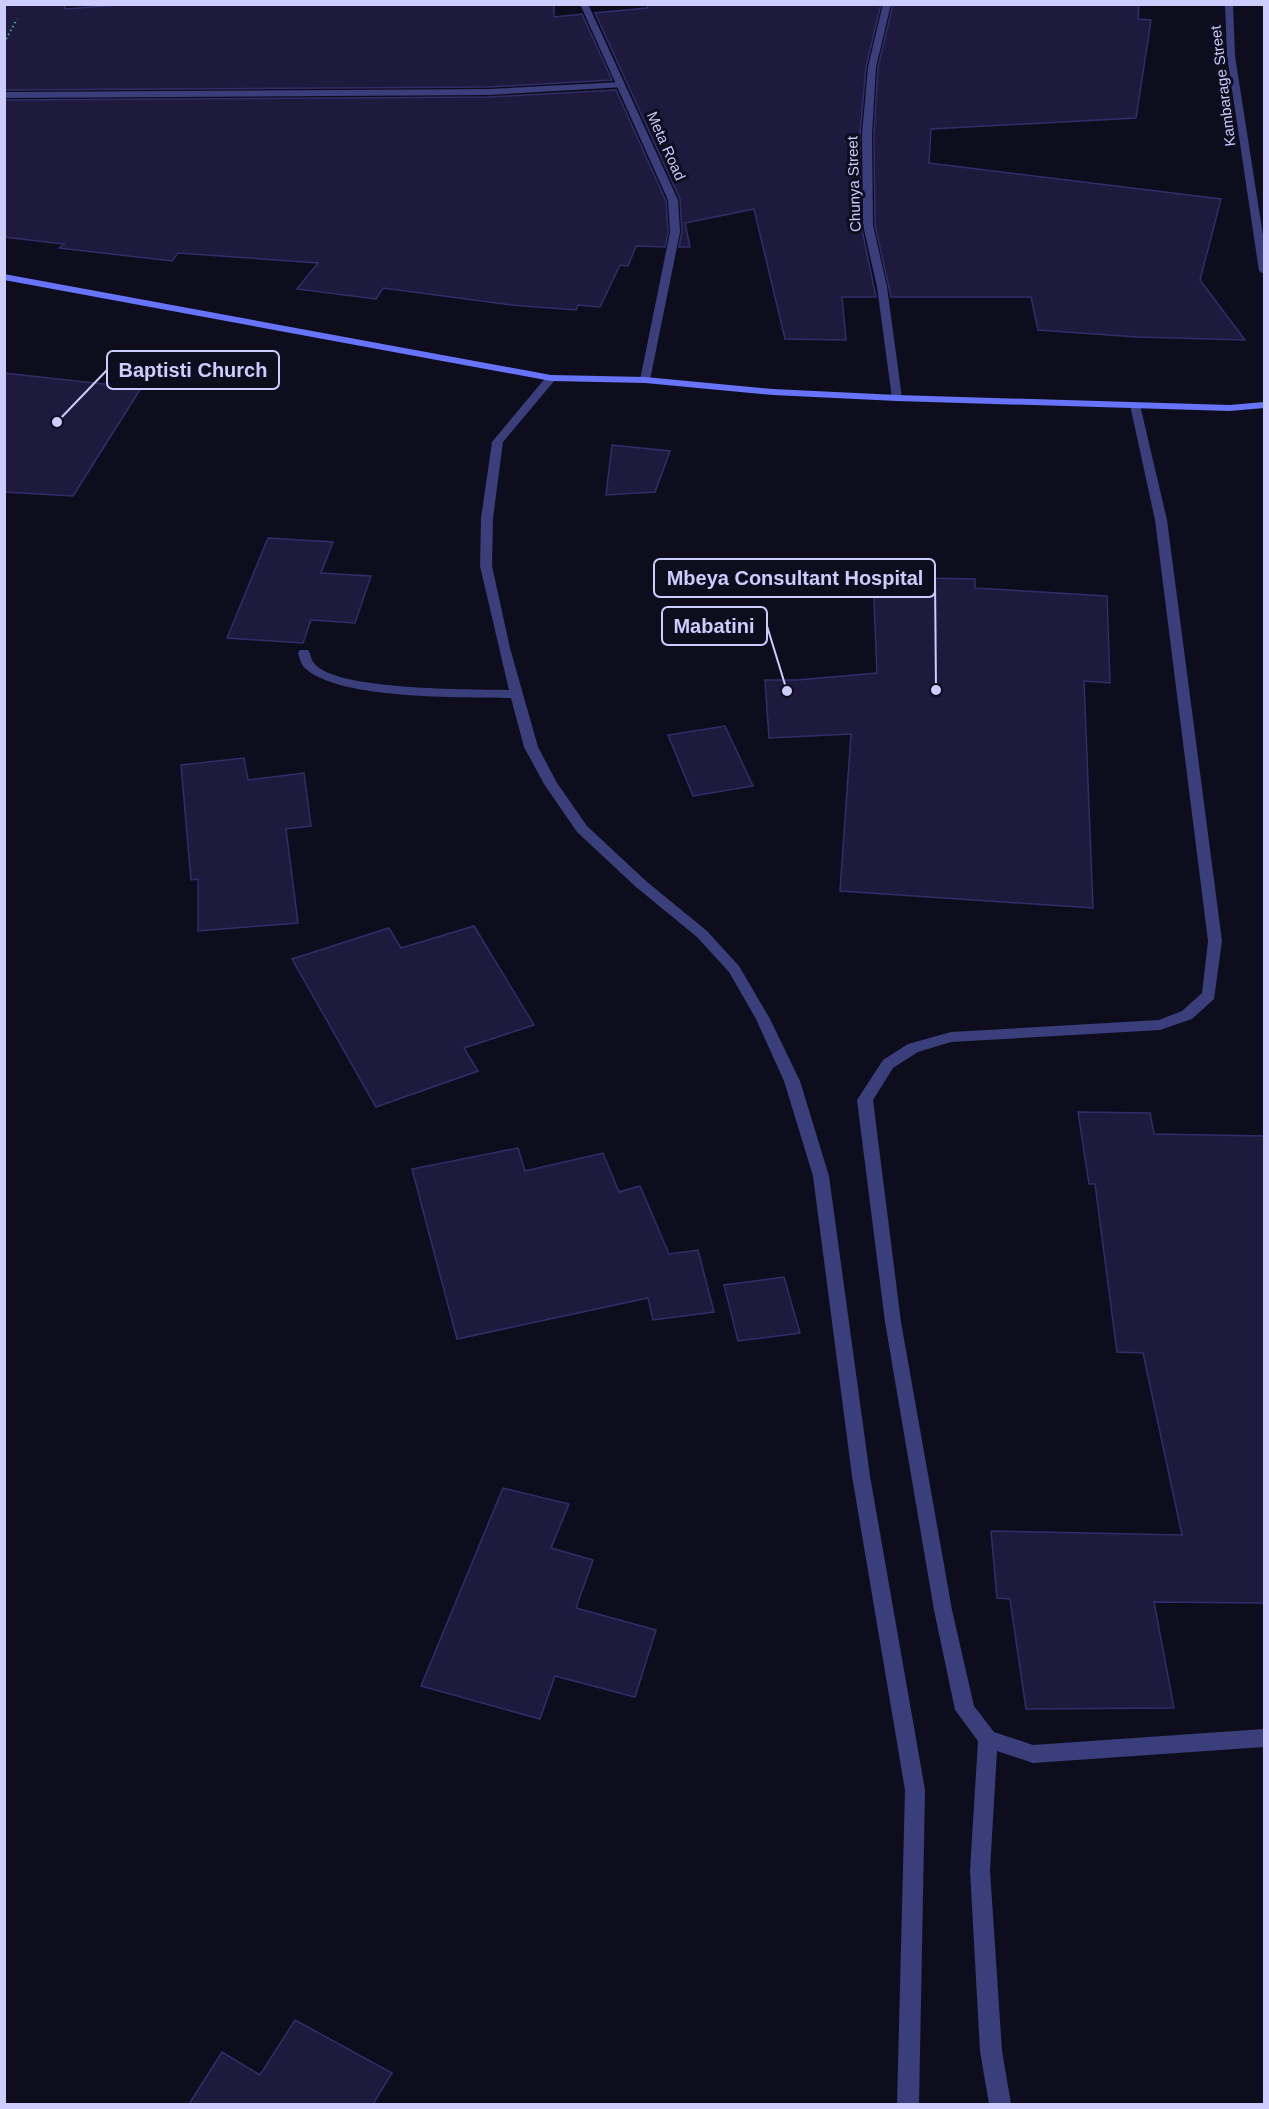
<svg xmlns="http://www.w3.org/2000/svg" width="1269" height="2109" font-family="Arial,sans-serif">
	<rect width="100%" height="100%" fill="#0e0d1e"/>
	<g fill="#1d1a3e" stroke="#322d69" stroke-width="1.5">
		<path d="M4,4H65V9L133,4H554V17L582,14L612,80L489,87L4,90Z"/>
		<path d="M649,4H881L866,67L860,134L861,225L876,297H842L846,340L785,339L754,209L685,223L690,247H679L682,232L680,199L595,13L647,8Z"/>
		<path d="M893,4H1139L1138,19L1151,20L1136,118L931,129L929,163L1221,199L1200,280L1245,340L1137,337L1038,330L1031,297H891L875,225L874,134L878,67Z"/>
		<path d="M616,90L666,201L668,232L665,247L636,246L628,266L620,265L600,307L578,305L576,310L511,305L383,288L376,299L297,289L318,263L178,253L172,261L59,248L64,244L4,237V100L489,97Z"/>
		<path d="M4,373L141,388L73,496L4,492Z"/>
		<path d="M612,445L670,451L655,492L606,495Z"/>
		<path d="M268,538L333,542L321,573L371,576L355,623L311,620L303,643L227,638Z"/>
		<path d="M873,577L975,579V588L1107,596L1110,683L1084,681L1093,908L840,891L851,734L769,738L765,680H797L877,673Z"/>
		<path d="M725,726L753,786L693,796L668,735Z"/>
		<path d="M244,758L248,780L304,773L311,826L286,829L298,923L198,931V879L191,880L181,765Z"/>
		<path d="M474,926L534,1025L464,1048L478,1071L376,1107L292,959L389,928L401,948Z"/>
		<path d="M1078,1112L1150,1113L1154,1134L1264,1136V1603L1154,1602L1174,1708L1026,1709L1010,1599L997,1598L991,1531L1182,1535L1143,1353L1117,1352L1095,1184H1089Z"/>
		<path d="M518,1148L525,1171L603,1153L619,1192L640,1186L669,1254L698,1250L714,1312L653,1320L648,1298L457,1339L412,1169Z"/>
		<path d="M784,1277L800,1333L738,1341L724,1285Z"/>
		<path d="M503,1488L569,1504L551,1548L593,1560L576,1608L656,1630L635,1697L555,1676L540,1719L421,1686Z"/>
		<path d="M295,2020L392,2073L373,2104H189L222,2052L260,2075Z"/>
	</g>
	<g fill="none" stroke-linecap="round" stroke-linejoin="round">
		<path stroke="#32aa96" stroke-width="2" stroke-dasharray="1.5 3" stroke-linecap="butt" d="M4,43L17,19"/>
		<g fill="#3a3e7b" fill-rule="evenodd">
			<path d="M551,375L555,376V380L503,442L493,518L492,566L510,648L538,747L557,783L587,826L646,881L707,931L739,966L770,1019L800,1081L829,1176L870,1476L925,1790L919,2104H897L905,1790L852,1476L813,1176L784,1081L756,1019L729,972L697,937L636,887L577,832L544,784L524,747L511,698C464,697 341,700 306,669C301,665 300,659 298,653L300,650H308C311,654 311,660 314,663C334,691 474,689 509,690L480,566L481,518L492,442L547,376Z"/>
			<path d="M1135,402L1140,405L1167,520L1222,941L1214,999L1192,1019L1160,1030L951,1042L918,1052L893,1068L873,1100L901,1322L952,1610L974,1706L994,1732L1033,1745L1264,1729V1747L1033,1763L997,1751L990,1870L1002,2051L1011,2104H989L980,2051L970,1870L978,1741L955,1710L934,1610L885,1322L857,1100L883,1060L908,1044L951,1032L1159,1020L1182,1011L1202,993L1208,941L1155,520L1130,405Z"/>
		</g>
		<g fill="#3a3e7b" fill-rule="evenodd">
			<path d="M883,4H891L876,67L872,134L873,225L887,287L902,398L897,401L892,398L877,287L863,225L862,134L868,67Z"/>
			<path d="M1225,4H1233L1235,56L1264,242V274L1259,271L1227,56Z"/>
			<path d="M621,82L624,83V87L489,95L4,98V92L489,89Z"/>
		</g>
		<path fill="#3a3e7b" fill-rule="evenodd" d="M580,4H588L678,200L680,232L650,380L645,383L640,380L670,232L668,200Z"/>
		<path fill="#6773f8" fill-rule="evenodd" d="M4,274L551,375L645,377L773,389L897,395L1230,405L1264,402V408L1230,411L897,401L773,395L645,383L551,381L4,280Z"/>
	</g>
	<g text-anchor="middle" stroke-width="6" stroke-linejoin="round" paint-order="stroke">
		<g font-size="15" fill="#ccccfd" stroke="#0e0d1e">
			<text transform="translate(1223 86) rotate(-97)" y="5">Kambarage Street</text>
			<text transform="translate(666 146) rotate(66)" y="5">Meta Road</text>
			<text transform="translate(854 184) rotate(-92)" y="5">Chunya Street</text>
		</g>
	</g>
	<path fill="none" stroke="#ccccfd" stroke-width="2" d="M57 422L107 370M936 690L935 578M787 691L767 626"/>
	<g fill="#ccccfd" stroke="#0e0d1e" stroke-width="2">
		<circle cx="57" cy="422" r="6"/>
		<circle cx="936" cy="690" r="6"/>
		<circle cx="787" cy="691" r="6"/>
	</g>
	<g fill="#0e0d1e" stroke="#ccccfd" stroke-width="2">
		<rect x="107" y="351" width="172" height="38" rx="6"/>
		<rect x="654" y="559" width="281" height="38" rx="6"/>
		<rect x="662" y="607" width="105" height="38" rx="6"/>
	</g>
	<g font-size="20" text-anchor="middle" font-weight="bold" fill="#ccccfd">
		<text x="193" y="377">Baptisti Church</text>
		<text x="795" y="585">Mbeya Consultant Hospital</text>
		<text x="714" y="633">Mabatini</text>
	</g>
	<rect width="1269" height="2109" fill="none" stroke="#ccccfd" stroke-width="12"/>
</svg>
